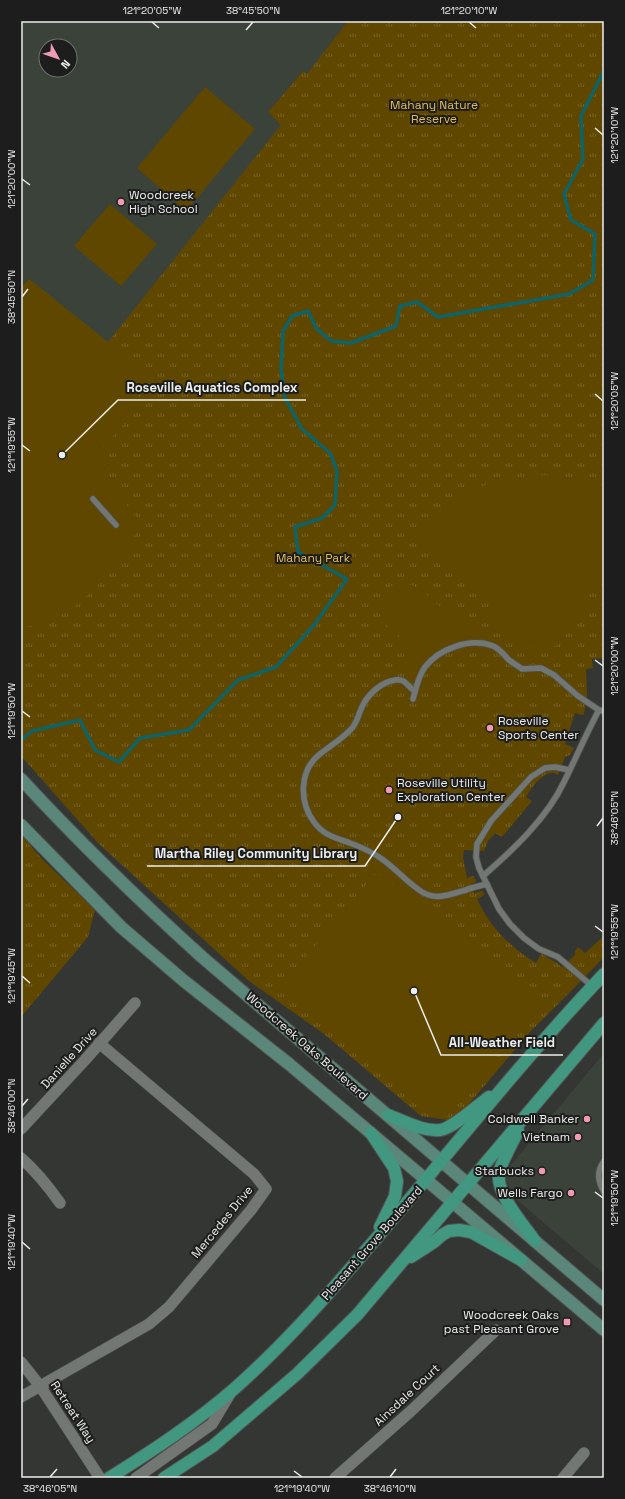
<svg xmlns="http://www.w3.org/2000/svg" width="625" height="1499" font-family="'Space Grotesk',sans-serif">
	<defs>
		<pattern id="grass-tufts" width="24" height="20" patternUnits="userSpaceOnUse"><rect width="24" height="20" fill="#604700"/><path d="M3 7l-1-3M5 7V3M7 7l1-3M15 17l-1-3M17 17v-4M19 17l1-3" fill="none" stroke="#776225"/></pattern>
	</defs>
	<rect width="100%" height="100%" fill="#333633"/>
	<g fill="#3a423a" fill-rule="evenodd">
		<path d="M21,21H348L307,75L303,71L268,112L282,125L108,343L29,279L21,288ZM46,46H70V70H46Z"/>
		<path d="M604,1053V1274L517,1200L508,1187L506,1179L510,1166Z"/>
	</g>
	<g fill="url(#grass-tufts)">
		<path d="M348,21H604V658L592,659L593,668L586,669L587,695L584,714L583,715L575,713L565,744L574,748L570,755L565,757L558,775C546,766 531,788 526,797L532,801L502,837L495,833L488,841L484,851L464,850L463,857L467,878L473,876L476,880V882L470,885L474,893L482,891L484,893V895L477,899C490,927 510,947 536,963L541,954L557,963L562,967L575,955V951L578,947L585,953L604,936V957L574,988L530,1032L462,1112L448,1120L421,1116L324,1034L249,981L99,844L21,756V288L29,279L108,342L281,125L268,112L303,71L307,74Z"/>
		<path d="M21,835L42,859L95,910L88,937L21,1017Z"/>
	</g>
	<g fill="#604700">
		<path d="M205,87L255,129L186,211L137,168Z"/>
		<path d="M110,204L157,244L121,286L74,246Z"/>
		<path d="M29,279L149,376L123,425L101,449L106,476L139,522C135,548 95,590 75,606C62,616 37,627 21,627V288Z"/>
		<path d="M555,475C572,478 588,481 604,489V572L580,601L588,608L556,646L526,647L490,614L495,608L432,557L416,542H413C456,490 488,476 555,475Z"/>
		<path d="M400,583C417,583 427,596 439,606L448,605L477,631L476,638C446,642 428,652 414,680L412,669L402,661L410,652L408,643L385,624L380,616V603L383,593L391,586Z"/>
		<path d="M377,872L396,888L425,902L543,1001L446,1117L375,1058L370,1064L352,1049L357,1043L285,982Z"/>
	</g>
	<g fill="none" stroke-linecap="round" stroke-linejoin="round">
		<path stroke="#0d6367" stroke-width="3.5" d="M21,740L32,731L80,720L95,750L119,762L140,738L189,730L238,680L276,667L314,625L347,579L298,552L295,527L322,518L335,505L337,470L330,453L302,429L285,398L281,369L283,331L292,316L308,311L316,328L331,341L351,343L396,326L400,306L417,302L438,317L569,294L593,280L595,234L571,220L564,194L583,159L581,116L604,71"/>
		<g stroke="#515451" stroke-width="7">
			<g id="lane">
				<path d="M93,499L116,525"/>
				<path d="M415,691C407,687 406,678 395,680C382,682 369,693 363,705C359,712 358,720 353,727C344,738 331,745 320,754C299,770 299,802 314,822C323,835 336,838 350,843C361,847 372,852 382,859C396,869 408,883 422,892C437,901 451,894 466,890C473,887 480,886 487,884"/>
				<path d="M413,699C416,688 418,677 425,667C439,649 470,637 493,646C500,649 504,655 509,660C513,663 518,666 522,669L541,668L554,675L578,696L599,710L604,711"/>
				<path d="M569,770L555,767L545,768L531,777L491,821L477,844L476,857L479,868L499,909L510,924L524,938L539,949L558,957L592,986"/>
				<path d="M483,876C513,850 547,818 564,782C576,758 586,734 599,710"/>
				<path d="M604,1161C596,1172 598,1181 604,1192"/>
			</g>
		</g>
		<g stroke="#515451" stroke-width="12">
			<g id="street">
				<path d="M21,1129L85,1060L135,1003"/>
				<path d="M21,1158C37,1172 48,1186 60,1203"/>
				<path d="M21,1362L40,1386L100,1478"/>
				<path d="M21,1397L149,1324L169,1307L251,1210L266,1189L254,1174L99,1043"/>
				<path d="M136,1478L212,1424L230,1394"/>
				<path d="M335,1478L411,1411L496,1330"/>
				<path d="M563,1478L584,1453"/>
			</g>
		</g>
		<g stroke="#515451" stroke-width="14">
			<g id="secondary">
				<path d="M21,779C79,842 139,900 202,957L604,1300"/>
				<path d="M21,825L121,927L184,981L289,1064L604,1330"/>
			</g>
		</g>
		<g stroke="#515451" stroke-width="14">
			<g id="primary">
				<path d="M388,1115C404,1121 423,1132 440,1130C452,1129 478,1105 489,1097"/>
				<path d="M518,1131C514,1140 499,1166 499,1174C496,1194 524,1225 535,1241"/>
				<path d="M371,1133L394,1168L397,1181L395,1196L380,1227"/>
				<path d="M411,1257L434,1242L442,1235L449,1231L459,1230L471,1232L521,1260"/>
				<path d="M109,1478C152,1451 195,1423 234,1389C294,1336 345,1275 397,1214C465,1133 531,1051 604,974"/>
				<path d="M164,1478L213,1446L297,1374L357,1315L604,1023"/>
			</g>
		</g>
		<use href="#lane" stroke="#737773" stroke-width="5.5"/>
		<use href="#street" stroke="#737773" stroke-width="11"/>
		<use href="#secondary" stroke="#5b877a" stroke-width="12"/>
		<use href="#primary" stroke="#429781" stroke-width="12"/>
	</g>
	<path fill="none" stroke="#eceeec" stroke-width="1.5" d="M152,22L159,28M469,22L476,28M246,30L253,22M595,128L603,135M22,179L30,185M22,297L28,289M595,394L603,401M22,445L30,451M595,660L603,666M22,711L30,717M597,826L603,818M595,926L603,932M22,976L30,983M22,1106L28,1099M595,1192L603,1198M22,1242L30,1249M294,1471L302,1477M50,1477L57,1469M390,1477L396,1469"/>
	<g fill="#f19ab3" stroke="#1c1d1c" stroke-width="1.5">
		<circle cx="121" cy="202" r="4"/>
		<circle cx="490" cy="728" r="4"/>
		<circle cx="389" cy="790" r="4"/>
		<circle cx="587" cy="1119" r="4"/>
		<circle cx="578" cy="1137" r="4"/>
		<circle cx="542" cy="1171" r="4"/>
		<circle cx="571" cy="1193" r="4"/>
		<rect x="563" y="1318" width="8" height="8" rx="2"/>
	</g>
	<g text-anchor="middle" stroke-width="4" stroke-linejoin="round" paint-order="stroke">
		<g font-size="12" fill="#e3bb5c" stroke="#1c1d1c">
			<text x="434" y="109">Mahany Nature<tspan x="434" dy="14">Reserve</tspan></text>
			<text x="313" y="562">Mahany Park</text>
		</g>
		<g font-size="12" fill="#eceeec" stroke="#1c1d1c" text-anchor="end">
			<text x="129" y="199" text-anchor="start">Woodcreek<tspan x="129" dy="14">High School</tspan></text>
			<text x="498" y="725" text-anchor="start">Roseville<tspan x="498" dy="14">Sports Center</tspan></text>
			<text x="397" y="787" text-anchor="start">Roseville Utility<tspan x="397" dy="14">Exploration Center</tspan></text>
			<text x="579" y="1123">Coldwell Banker</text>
			<text x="570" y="1141">Vietnam</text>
			<text x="534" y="1175">Starbucks</text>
			<text x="563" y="1197">Wells Fargo</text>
			<text x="559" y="1319">Woodcreek Oaks<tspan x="559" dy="14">past Pleasant Grove</tspan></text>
		</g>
		<g font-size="12" fill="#eceeec" stroke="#1c1d1c">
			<text transform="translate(307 1046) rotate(41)" y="4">Woodcreek Oaks Boulevard</text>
			<text transform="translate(69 1058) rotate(-48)" y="4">Danielle Drive</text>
			<text transform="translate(222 1222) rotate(-51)" y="4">Mercedes Drive</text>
			<text transform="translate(372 1243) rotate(-49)" y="4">Pleasant Grove Boulevard</text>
			<text transform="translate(407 1395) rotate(-43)" y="4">Ainsdale Court</text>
			<text transform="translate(73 1412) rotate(57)" y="4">Retreat Way</text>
		</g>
	</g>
	<path fill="none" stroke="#eceeec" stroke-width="1.5" d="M62 455L118 400H306M398 817L365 866H147M414 991L441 1055H563"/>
	<g fill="#eceeec" stroke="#1c1d1c" stroke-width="1.5">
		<circle cx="62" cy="455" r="4"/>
		<circle cx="398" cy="817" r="4"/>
		<circle cx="414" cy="991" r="4"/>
	</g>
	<g font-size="13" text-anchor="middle" font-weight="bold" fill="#eceeec" stroke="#1c1d1c" stroke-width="4" stroke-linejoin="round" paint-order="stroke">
		<text x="212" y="392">Roseville Aquatics Complex</text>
		<text x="256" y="858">Martha Riley Community Library</text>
		<text x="502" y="1047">All-Weather Field</text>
	</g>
	<rect width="625" height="1499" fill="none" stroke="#1c1d1c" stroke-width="44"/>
	<g transform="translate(58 58) rotate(130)"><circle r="19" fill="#1c1d1c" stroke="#6f716f"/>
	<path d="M0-3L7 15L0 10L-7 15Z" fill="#f19ab3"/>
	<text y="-6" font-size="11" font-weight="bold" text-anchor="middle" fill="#eceeec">N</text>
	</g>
	<rect x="22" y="22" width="581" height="1455" fill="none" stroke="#eceeec" stroke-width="1.5"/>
	<g font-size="10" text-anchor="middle" fill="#eceeec">
		<text x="152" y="14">121°20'05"W</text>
		<text x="253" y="14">38°45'50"N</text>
		<text x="469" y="14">121°20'10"W</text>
		<text transform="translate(614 135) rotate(-90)" y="4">121°20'10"W</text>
		<text transform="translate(11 179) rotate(-90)" y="4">121°20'00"W</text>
		<text transform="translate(11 297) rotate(-90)" y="4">38°45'50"N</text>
		<text transform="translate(614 401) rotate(-90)" y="4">121°20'05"W</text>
		<text transform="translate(11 445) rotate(-90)" y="4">121°19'55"W</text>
		<text transform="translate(614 666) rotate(-90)" y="4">121°20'00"W</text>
		<text transform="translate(11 711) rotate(-90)" y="4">121°19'50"W</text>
		<text transform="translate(614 818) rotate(-90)" y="4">38°46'05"N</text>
		<text transform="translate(614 932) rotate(-90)" y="4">121°19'55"W</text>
		<text transform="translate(11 976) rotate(-90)" y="4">121°19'45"W</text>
		<text transform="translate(11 1106) rotate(-90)" y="4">38°46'00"N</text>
		<text transform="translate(614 1198) rotate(-90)" y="4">121°19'50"W</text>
		<text transform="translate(11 1242) rotate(-90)" y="4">121°19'40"W</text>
		<text x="50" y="1492">38°46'05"N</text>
		<text x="302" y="1492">121°19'40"W</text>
		<text x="390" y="1492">38°46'10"N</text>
	</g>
</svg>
